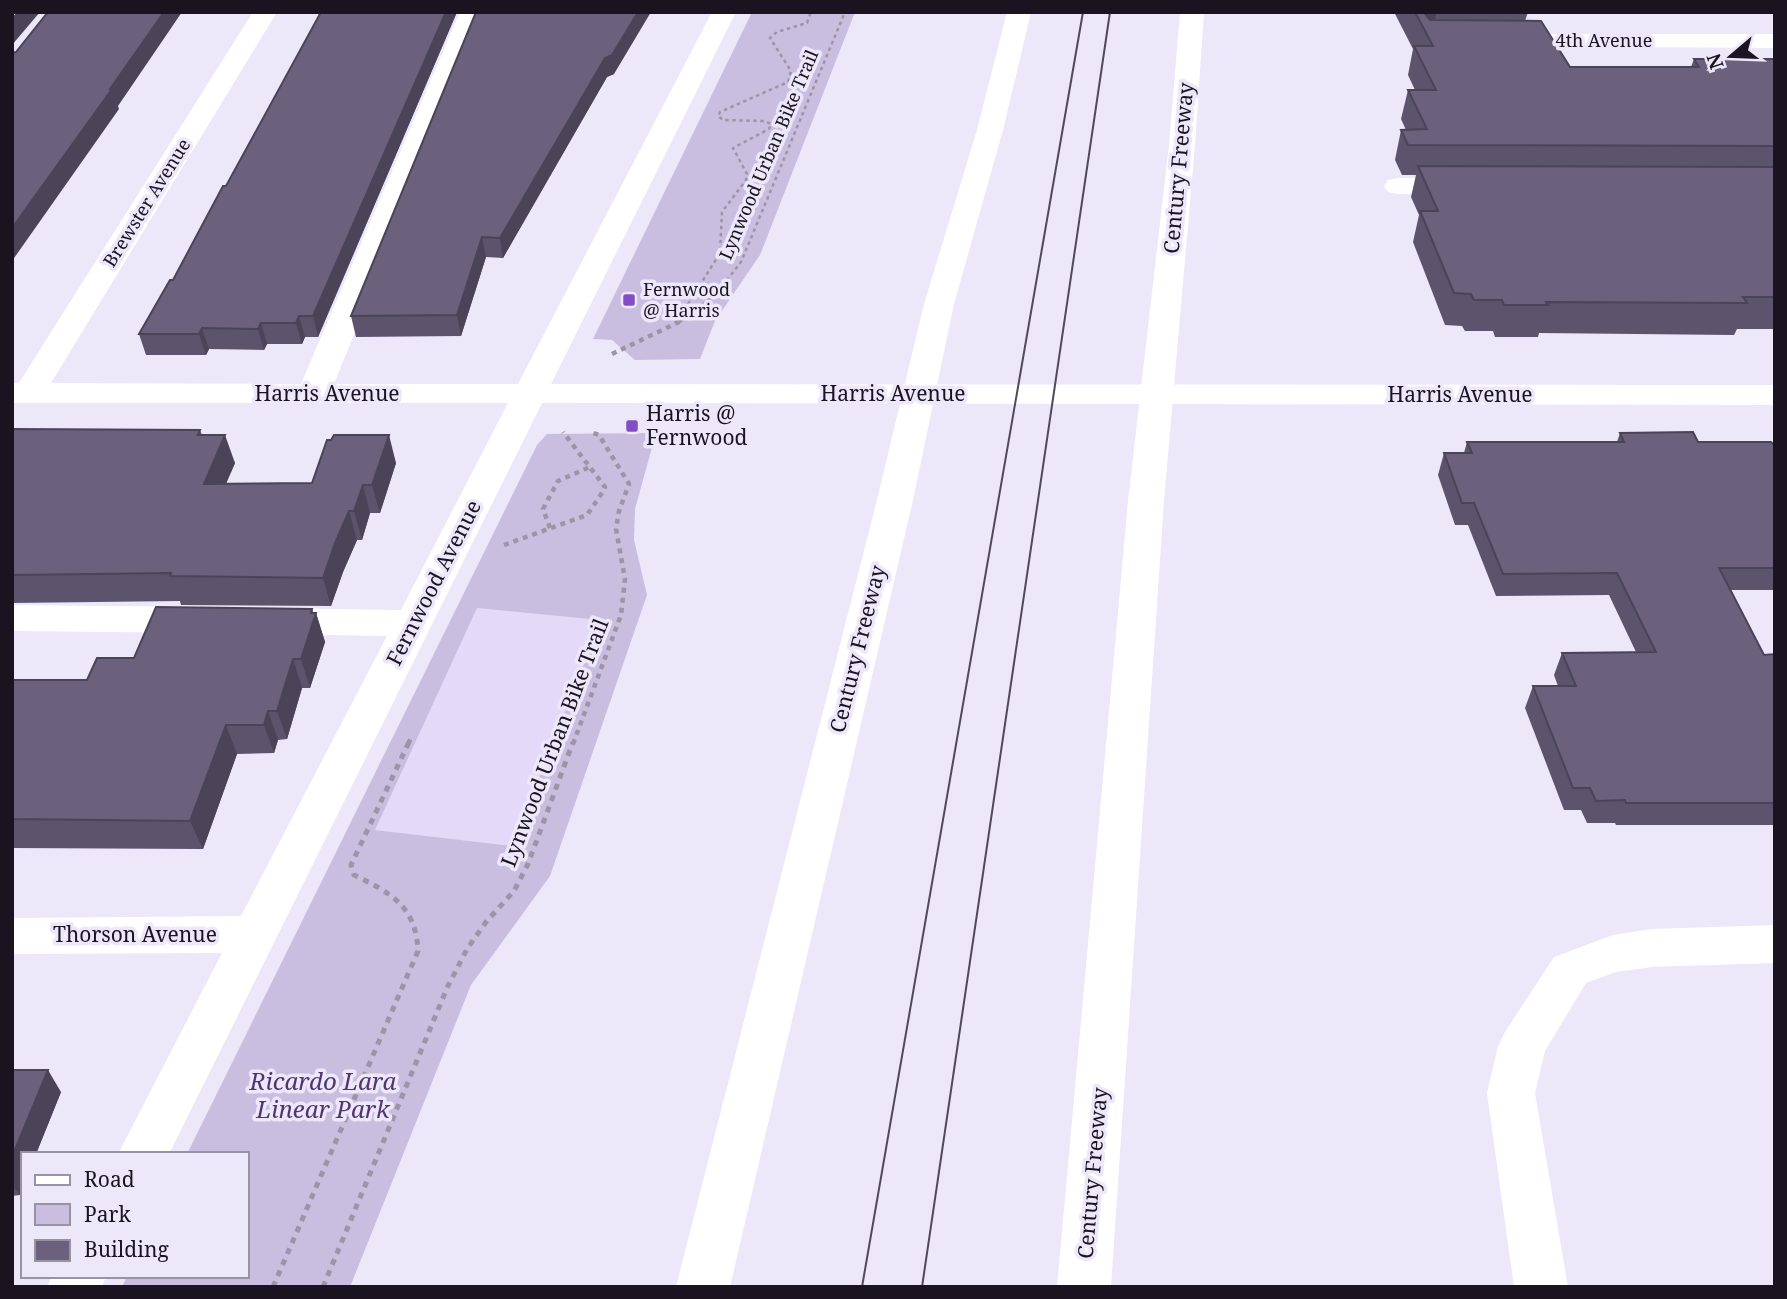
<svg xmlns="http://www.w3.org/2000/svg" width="1787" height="1299" font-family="'Noto Serif',serif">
	<rect width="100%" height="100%" fill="#ede7fa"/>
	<path fill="#e4d9f9" d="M477,607L600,620L513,846L374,830Z"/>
	<g fill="#cabee0" fill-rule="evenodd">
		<path d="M752,12H855L760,255L715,321L700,359L635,360L612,340L593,339Z"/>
		<path d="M656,433L635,509L634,540L647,595L550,876L471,985L350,1287H122L127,1276H247V1154H187L537,445L547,434ZM477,608L600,620L513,846L375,830Z"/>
	</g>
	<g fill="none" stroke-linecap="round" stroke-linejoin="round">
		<g stroke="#9b95a5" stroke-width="2.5" stroke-dasharray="3.5 3.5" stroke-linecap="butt">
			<path d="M677,322L720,253L722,212L746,180L747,174L733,148L769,129L771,124L765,121L723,120L718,116L720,112L788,82L791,71L770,38L777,32L807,23L811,12"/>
			<path d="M680,322L716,294L741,262L845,12"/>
		</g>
		<g stroke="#9b95a5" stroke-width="4.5" stroke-dasharray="5 5" stroke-linecap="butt">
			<path d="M676,323L678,320"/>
			<path d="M612,354L683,320"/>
			<path d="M550,528L543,509L558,481L590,467"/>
			<path d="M504,545L587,515L604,490L605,487L563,432"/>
			<path d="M408,744L411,738"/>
			<path d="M573,744L621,615L625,579L616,529L619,511L629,484L599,435L593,433"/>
		</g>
		<g stroke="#9b95a5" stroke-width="5" stroke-dasharray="6 6" stroke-linecap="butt">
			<path d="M273,1287L418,951C416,906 391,893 354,875L351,865L409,742"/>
			<path d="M323,1287L447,988L467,949L486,922L514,891L528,864L573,742"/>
		</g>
		<g fill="#fff" fill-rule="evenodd">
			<path d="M253,12H277L51,383L301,384L460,12H484L334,384H518L712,12H736L551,384L1775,385V405L542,403L169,1154H118L222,953L12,954V918L241,916L387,636L266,634L253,630L247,621L253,612L266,608L401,610L508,403H12V383H19Z"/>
			<path d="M1502,34H1775V48L1493,46L1490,41L1493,36Z"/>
			<path d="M1398,178H1466L1476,180L1480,186L1476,192L1466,194H1398L1388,192L1384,186L1388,180Z"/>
			<path d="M12,605L203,607L216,611L222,620L216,629L203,633L12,631Z"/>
			<path d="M1775,925V963L1652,967L1616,972L1586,983L1545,1051L1535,1093L1568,1287H1514L1487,1093L1498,1046L1505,1032L1554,957L1613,935L1652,929Z"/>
			<path d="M52,1276H106L102,1287H47Z"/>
		</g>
		<g fill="#fff" fill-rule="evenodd">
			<path d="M1007,12H1031L1003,130L954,304L913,500L730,1287H676L877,500L924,304L977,130Z"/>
			<path d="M1180,12H1204L1195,145L1164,501L1111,1287H1057L1128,501L1169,145Z"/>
		</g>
		<g stroke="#504a58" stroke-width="2">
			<path d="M862,1287L1083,12"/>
			<path d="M922,1287L1110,12"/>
		</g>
	</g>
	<g fill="#5c536c">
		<path d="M321,12H457L318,337H305L302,344H267L264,350L209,349L206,355H146L139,334L173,280L226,186Z"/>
		<path d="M476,12L614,74L607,77L503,258L486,257L461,336L356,337L351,316Z"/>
		<path d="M1394,12H1528L1525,21L1570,67H1691L1694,59H1775V329H1737L1734,335L1539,333L1538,337H1495L1493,331H1465L1462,326L1445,325L1413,242L1419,215L1411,197L1416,175H1402L1395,160L1401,130H1406L1401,119L1408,90H1415L1408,75L1413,49Z"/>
		<path d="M12,429L200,430L202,435L235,463L226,484L312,483L396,463L380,513H370L362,540H357L343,572L331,606L181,605L180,601L12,603Z"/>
		<path d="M1620,433L1698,442L1775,444V590H1731L1764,655L1775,654V825H1616L1615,823H1587L1581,810H1564L1525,708L1533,686H1558L1554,675L1562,653L1636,652L1609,595L1496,596L1468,525H1455L1438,475L1444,453H1464L1467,442H1617Z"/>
		<path d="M313,613H316L325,642L310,688H302L287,739L278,740L274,753L237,754L203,849L12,848V680H87L134,658Z"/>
		<path d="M12,1070L61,1092L36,1154H23L20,1195L12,1196Z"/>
	</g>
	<g fill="#4b4458">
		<path d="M17,12H40L12,45V18Z"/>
		<path d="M164,12H182L118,106L119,109L12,261V228Z"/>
		<path d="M446,12H457L318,337L313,316Z"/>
		<path d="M638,12H651L614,74L607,77L503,258L500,238L605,58Z"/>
		<path d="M1426,12H1437L1432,31L1422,26Z"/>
		<path d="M482,237L486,257L461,336L457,315Z"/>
		<path d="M299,316L305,337L302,344L296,323Z"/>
		<path d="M261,323L267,344L264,350L258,329Z"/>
		<path d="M202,328L209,349L206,355L199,334Z"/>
		<path d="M225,435L235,463L213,512L204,484Z"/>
		<path d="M389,435L396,463L380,513L372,485Z"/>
		<path d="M363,485L370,513L362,540L354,511Z"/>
		<path d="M349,511L357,540L343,572L331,606L323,578L335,543Z"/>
		<path d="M312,609L315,618L316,613L325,642L310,688L301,659Z"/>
		<path d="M293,659L302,688L287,739L277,711Z"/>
		<path d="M268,711L278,740L274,753L264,725Z"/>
		<path d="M226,725L237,754L203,849L190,821Z"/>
		<path d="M48,1070L61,1092L36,1154H23V1188L20,1195L12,1185V1157Z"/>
	</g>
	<g fill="#6b617d" stroke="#4b4458" stroke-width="2">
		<path d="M48,12H164L110,89H112L12,228V53L16,52Z"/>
		<path d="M321,12H446L313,316H299L296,323H261L258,329L202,328L199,334H139L170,280H173L223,186H226Z"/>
		<path d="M476,12H638L612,55L605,58L500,238L482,237L457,315L351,316Z"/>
		<path d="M1415,12H1426L1425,14L1430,20L1541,21L1570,67H1699L1694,59H1775V146L1408,145L1401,130L1427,129L1408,90H1436L1414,46H1433Z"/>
		<path d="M1418,166L1775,167V297H1743L1747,303L1546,302L1548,305H1504L1502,300H1474L1471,294L1454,293L1420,211H1438Z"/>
		<path d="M12,429L200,430L198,435H225L204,484L312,483L327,440H331L334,435H389L372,485H363L354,511H349L335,543L323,578L170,576L171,573L12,575Z"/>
		<path d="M1693,432L1698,442H1771L1773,444H1775V568H1719L1764,655L1775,654V803H1626L1625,800L1596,801L1590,788H1573L1533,686H1576L1562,653L1656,652L1617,573L1503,574L1474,503H1462L1444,453H1472L1467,442H1624L1620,433Z"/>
		<path d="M156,607L312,609L311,613H316L301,659H293L277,711H268L264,725H226L190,821L12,819V680H87L97,658H134Z"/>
		<path d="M12,1070H48L12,1157Z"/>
	</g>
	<g fill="#834dc5" stroke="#ede7fa" stroke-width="2.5">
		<rect x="622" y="293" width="14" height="14" rx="3.5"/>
		<rect x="625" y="419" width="14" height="14" rx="3.5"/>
	</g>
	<g text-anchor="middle" stroke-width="7" stroke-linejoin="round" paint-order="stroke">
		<g font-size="18" fill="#191420" stroke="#ede7fa">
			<text x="1604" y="47">4th Avenue</text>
			<text transform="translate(769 155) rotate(-67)" y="6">Lynwood Urban Bike Trail</text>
			<text transform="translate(147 203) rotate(-58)" y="6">Brewster Avenue</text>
		</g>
		<g font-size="18" fill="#191420" stroke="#ede7fa" text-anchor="start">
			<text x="643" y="296">Fernwood<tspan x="643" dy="21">@ Harris</tspan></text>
		</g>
		<g font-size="21" fill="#191420" stroke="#ede7fa">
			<text transform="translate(1179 168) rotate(-85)" y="7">Century Freeway</text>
			<text x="327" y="401">Harris Avenue</text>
			<text x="893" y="401">Harris Avenue</text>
			<text x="1460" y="402">Harris Avenue</text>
			<text transform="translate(434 583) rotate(-63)" y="7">Fernwood Avenue</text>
			<text transform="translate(858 649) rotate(-76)" y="7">Century Freeway</text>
			<text transform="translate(555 743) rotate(-69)" y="7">Lynwood Urban Bike Trail</text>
			<text x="135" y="942">Thorson Avenue</text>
			<text transform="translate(1093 1173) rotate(-85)" y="7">Century Freeway</text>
		</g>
		<g font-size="21" fill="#191420" stroke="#ede7fa" text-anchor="start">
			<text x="646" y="421">Harris @<tspan x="646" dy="24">Fernwood</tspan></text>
		</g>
		<g font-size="24" font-style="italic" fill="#4f3670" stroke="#ede7fa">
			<text x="323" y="1090">Ricardo Lara<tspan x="323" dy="28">Linear Park</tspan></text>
		</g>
	</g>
	<rect width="1787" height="1299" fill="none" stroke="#191420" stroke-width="28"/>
	<rect x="21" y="1152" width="228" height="126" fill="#ede7fa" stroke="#9893a3" stroke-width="2"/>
	<rect x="35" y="1175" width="35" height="10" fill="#ffffff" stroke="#9893a3" stroke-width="2"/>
	<text x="84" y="1187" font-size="21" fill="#191420">Road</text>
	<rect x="35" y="1204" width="35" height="21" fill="#cabee0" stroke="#9893a3" stroke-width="2"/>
	<text x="84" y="1222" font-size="21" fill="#191420">Park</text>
	<rect x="35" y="1240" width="35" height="21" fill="#6b617d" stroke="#9893a3" stroke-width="2"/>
	<text x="84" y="1257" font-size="21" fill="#191420">Building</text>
	<g transform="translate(1731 56) rotate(251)" stroke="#ede7fa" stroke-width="5" paint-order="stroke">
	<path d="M0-5L12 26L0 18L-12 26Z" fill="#191420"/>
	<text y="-10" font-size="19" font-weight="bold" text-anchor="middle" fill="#191420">N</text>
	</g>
</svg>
